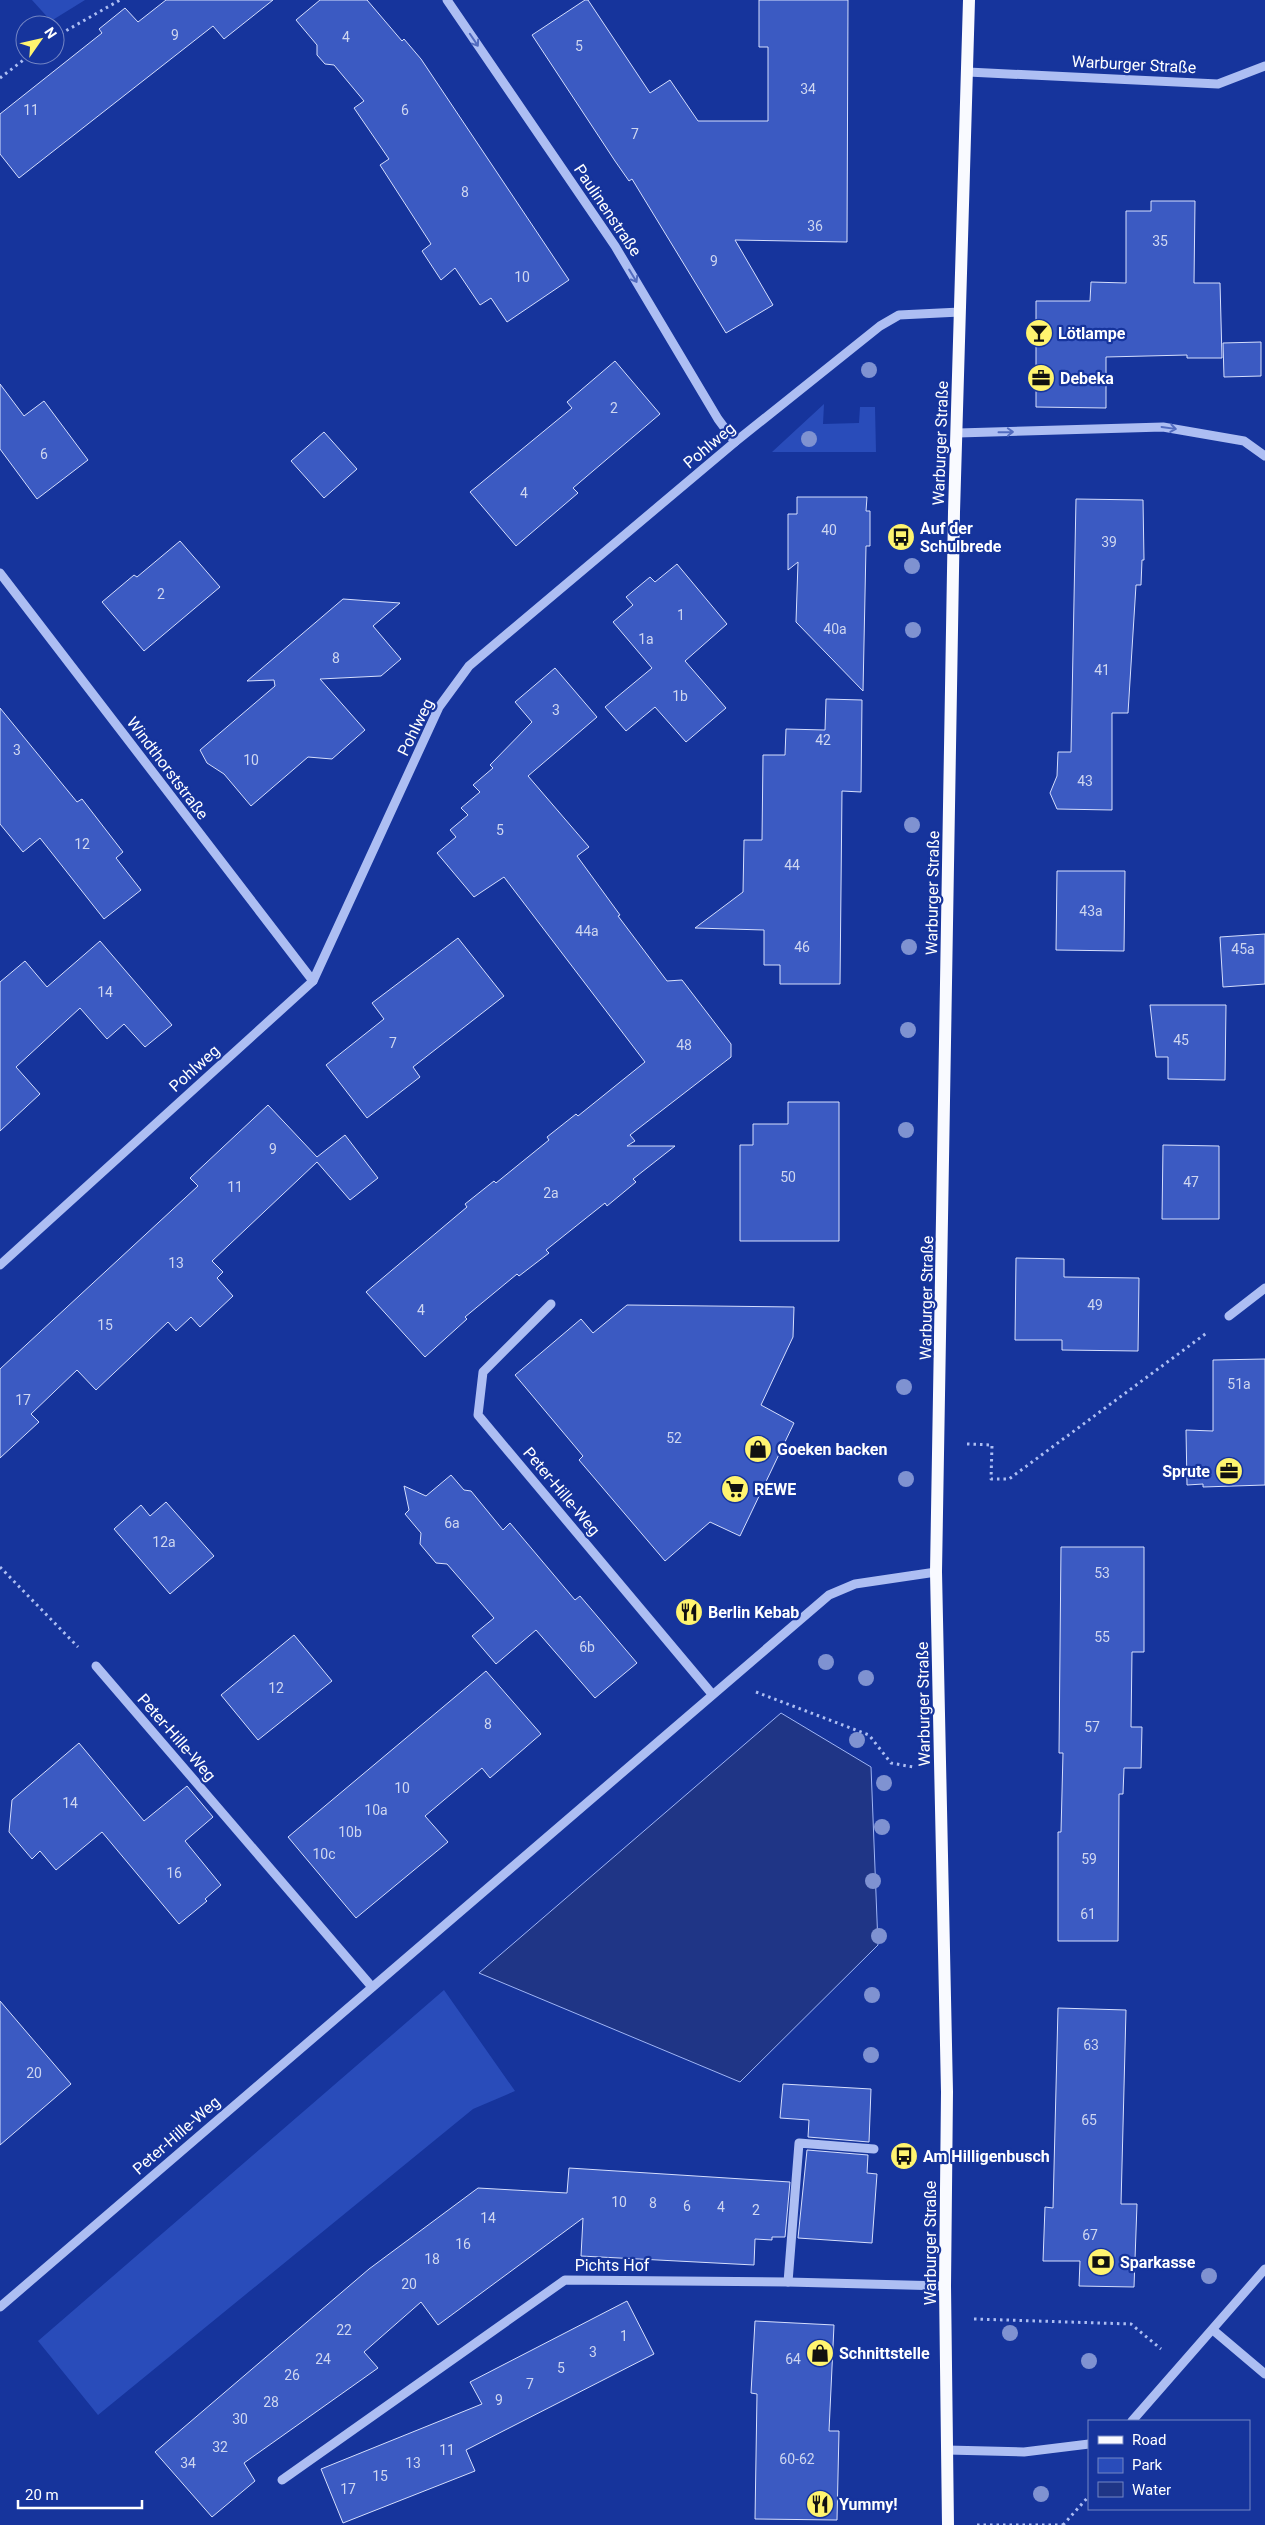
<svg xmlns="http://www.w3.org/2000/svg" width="1265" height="2525" font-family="Roboto,sans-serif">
	<rect width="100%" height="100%" fill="#16349c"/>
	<g fill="#294cba">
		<path d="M32,0H85L51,21Z"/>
		<path d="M824,404L823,424L859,423L860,407H875L876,452H772Z"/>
		<path d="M444,1990L515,2091L473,2109L98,2415L38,2341Z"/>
	</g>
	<path fill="#1f3586" stroke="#9fb5f5" d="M781,1713L871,1767L878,1945L740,2082L479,1973Z"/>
	<g fill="#3b5ac2" stroke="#d5defd">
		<path d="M166,0H273L224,39L213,26L19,178L0,154V114L102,33L99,29L125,8L138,22Z"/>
		<path d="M320,0H367L402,41L404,39L421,59L569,280L507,322L491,298L480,305L455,268L441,280L422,251L431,244L380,165L389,159L354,108L364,101L334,65L325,64L317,55V45L296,20Z"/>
		<path d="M585,0H588L650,93L670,80L698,121H768V47H759V0H848L847,242L735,240L773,305L726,333L632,179L629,181L615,161L532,35Z"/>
		<path d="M1151,201H1195L1194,283H1220L1222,358H1187V355L1106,357V408L1036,407V301H1090L1091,282L1126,283V211H1151Z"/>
		<path d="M1261,342V376L1224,377L1223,343Z"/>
		<path d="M615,361L660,414L573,488L578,493L516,546L470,492L572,408L567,402Z"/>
		<path d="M0,384L24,416L44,401L88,460L37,499L0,449Z"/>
		<path d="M324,432L357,469L324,498L291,461Z"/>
		<path d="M797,497H867L866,511H870V546H866L863,691L796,622L798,562L788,570V514H797Z"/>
		<path d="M1076,499L1143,500L1144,560H1142L1141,585H1136L1128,713H1112V810L1057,809L1050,793L1057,776L1058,752H1071Z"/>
		<path d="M180,541L220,587L144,651L102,602L134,575L137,577Z"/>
		<path d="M677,564L727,624L685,661L726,708L686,742L655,707L626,731L605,707L652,668L613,622L633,605L626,597L650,577L655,582Z"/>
		<path d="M343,599L400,603L373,626L401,659L381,676L320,679L365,730L332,759L308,757L251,806L224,774L207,763L200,750L275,686L274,680L247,681Z"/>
		<path d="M555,668L597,717L528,776L589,847L577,856L620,915L618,916L667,981L682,980L731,1044V1057L630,1135L635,1141L627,1146H675L633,1179L636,1182L607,1206L605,1203L546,1250L549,1253L519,1276L517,1274L465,1317L467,1319L425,1357L366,1292L467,1207L465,1204L494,1181L496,1183L549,1140L547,1137L576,1114L578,1116L645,1062L504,877L474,897L437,853L456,837L450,830L468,815L461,808L480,792L473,785L493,768L490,765L532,722L515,702Z"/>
		<path d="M826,699L862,700L861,792L842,791L840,984H780V965H764V930L695,928L743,892L744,840H762L763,755H785L786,729L825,730Z"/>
		<path d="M0,708L77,802L82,799L123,852L116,858L141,890L104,919L40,838L23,852L0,824Z"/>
		<path d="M1057,871H1125L1124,951L1056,950Z"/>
		<path d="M1265,934V984L1223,987L1220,937Z"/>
		<path d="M458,938L504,996L413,1067L420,1077L367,1118L326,1065L384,1019L372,1003Z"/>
		<path d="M100,941L172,1025L145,1047L124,1024L107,1039L80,1008L16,1067L40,1094L0,1131V982L25,961L47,987Z"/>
		<path d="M1150,1005H1226L1225,1080L1168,1079V1057H1156Z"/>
		<path d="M788,1102H839V1241H740V1145H753V1124H788Z"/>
		<path d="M268,1105L317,1157L345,1135L378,1178L350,1200L317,1162L212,1261L223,1272L217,1278L233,1296L200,1327L191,1317L176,1331L168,1322L96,1390L77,1370L31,1414L39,1422L0,1458V1369L198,1186L190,1178Z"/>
		<path d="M1163,1145L1219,1146V1219H1162Z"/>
		<path d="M1016,1258L1064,1259V1277L1139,1278L1138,1351L1062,1350V1340H1015Z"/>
		<path d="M627,1305L794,1307L793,1337L761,1405L794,1423L740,1536L710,1522L665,1561L579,1460L583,1456L515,1375L581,1319L593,1333Z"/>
		<path d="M1265,1359V1485L1203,1487V1484L1187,1485L1186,1430L1213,1431V1360Z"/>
		<path d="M451,1475L464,1490L471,1491L503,1530L510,1523L575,1600L580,1596L637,1663L595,1698L536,1630L496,1664L472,1636L494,1618L447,1564L436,1563L420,1544L421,1533L405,1514L409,1510L404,1486L426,1496Z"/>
		<path d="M166,1502L214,1556L170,1594L114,1529L141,1505L150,1516Z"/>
		<path d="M1061,1547H1144V1652H1132L1131,1727H1142L1141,1768H1124L1123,1794H1119L1118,1941H1058V1832H1061L1063,1753H1059Z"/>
		<path d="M294,1635L332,1681L258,1740L221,1695Z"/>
		<path d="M486,1671L541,1734L490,1778L482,1768L425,1816L448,1842L356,1918L288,1837Z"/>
		<path d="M79,1743L144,1821L187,1786L213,1817L185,1841L221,1885L205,1899L207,1901L179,1924L102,1832L56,1870L40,1851L32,1859L9,1832L12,1800Z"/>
		<path d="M0,2001L71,2084L0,2145Z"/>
		<path d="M1058,2008L1126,2010L1121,2204H1137L1134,2287L1079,2286L1080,2261H1043L1045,2207L1053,2208Z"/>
		<path d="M783,2084L871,2089L869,2142L808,2137L809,2120L780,2118Z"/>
		<path d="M807,2150L868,2155L867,2173L877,2174L872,2243L798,2238Z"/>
		<path d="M569,2168L790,2182L785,2237H772V2240L755,2239L754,2265L581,2256L583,2218L438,2325L421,2302L364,2352L378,2368L244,2463L255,2481L212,2517L155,2452L369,2269L478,2188L567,2193Z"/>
		<path d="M627,2301L654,2354L466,2450L475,2471L343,2523L321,2469L482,2404L470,2382Z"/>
		<path d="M755,2321L834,2325L829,2431H839L837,2520L755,2519L757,2394L751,2393Z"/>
	</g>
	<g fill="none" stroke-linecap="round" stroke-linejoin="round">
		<g stroke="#adbef3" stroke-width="3" stroke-dasharray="2.5 4" stroke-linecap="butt">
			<path d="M55,37L120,0"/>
			<path d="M0,78L30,55"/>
			<path d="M967,1444L992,1445L991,1479H1009L1208,1332"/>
			<path d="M0,1567L78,1647"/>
			<path d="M756,1692L869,1735L891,1763L913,1767"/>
			<path d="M974,2319L1131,2324L1161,2349"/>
			<path d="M977,2525H1063"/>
			<path d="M1063,2525L1089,2496"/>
		</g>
		<g stroke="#adbef3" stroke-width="9">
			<path d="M447,0L615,246L718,419L735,442"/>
			<path d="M968,72L1218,84L1265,66"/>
			<path d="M958,433L1163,427L1244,441L1265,456"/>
			<path d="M0,573L313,981"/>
			<path d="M0,1265L313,981L439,707L469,666L735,442L880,326L899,315L960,312"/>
			<path d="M551,1304L483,1372L478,1415L712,1694"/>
			<path d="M1229,1316L1265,1288"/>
			<path d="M96,1666L372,1987"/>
			<path d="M788,2282L799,2143L874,2149"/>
			<path d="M0,2307L829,1595L855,1584L936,1572"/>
			<path d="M1213,2330L1265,2374"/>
			<path d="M1132,2421L1265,2269"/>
			<path d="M947,2450L1024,2452L1089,2444"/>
			<path d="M282,2480L565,2280L788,2282L945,2286"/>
		</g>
		<path stroke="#f9faff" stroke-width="12" d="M948,2525L945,2286L947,2092L936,1572L954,512L969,0"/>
	</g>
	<g fill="#7f92d1">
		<circle cx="869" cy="370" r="8"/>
		<circle cx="809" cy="439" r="8"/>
		<circle cx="912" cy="566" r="8"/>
		<circle cx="913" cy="630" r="8"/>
		<circle cx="912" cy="825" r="8"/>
		<circle cx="909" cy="947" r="8"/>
		<circle cx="908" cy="1030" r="8"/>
		<circle cx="906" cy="1130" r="8"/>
		<circle cx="904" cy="1387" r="8"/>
		<circle cx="906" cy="1479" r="8"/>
		<circle cx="826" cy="1662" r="8"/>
		<circle cx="866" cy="1678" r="8"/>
		<circle cx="857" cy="1740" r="8"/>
		<circle cx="884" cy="1783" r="8"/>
		<circle cx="882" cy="1827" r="8"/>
		<circle cx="873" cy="1881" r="8"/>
		<circle cx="879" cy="1936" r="8"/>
		<circle cx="872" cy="1995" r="8"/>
		<circle cx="871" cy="2055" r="8"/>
		<circle cx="1209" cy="2276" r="8"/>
		<circle cx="1010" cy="2333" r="8"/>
		<circle cx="1089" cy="2361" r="8"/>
		<circle cx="1041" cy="2494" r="8"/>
	</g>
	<defs><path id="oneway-shaft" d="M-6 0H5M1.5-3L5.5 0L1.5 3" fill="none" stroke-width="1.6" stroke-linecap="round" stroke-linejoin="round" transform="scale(1.25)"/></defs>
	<g stroke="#526bbf">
		<use href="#oneway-shaft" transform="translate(474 40) rotate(56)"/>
		<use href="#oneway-shaft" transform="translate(633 276) rotate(59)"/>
		<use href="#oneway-shaft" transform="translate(1169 428) rotate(8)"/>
		<use href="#oneway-shaft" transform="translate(1006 432) rotate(-1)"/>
	</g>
	<defs>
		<g id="bar-disc" transform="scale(1.4375)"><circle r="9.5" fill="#fff46f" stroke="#16349c"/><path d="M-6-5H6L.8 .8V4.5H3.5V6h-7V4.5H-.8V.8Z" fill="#111"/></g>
		<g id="office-disc" transform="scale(1.4375)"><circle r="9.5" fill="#fff46f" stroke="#16349c"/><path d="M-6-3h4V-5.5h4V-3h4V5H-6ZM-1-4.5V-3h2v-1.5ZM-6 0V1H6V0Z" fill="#111"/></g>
		<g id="bus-disc" transform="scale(1.4375)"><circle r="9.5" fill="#fff46f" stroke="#16349c"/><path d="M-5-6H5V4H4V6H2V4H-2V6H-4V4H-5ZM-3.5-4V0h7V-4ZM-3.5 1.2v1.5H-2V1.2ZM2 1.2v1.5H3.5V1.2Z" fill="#111"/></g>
		<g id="shop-disc" transform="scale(1.4375)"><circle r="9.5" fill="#fff46f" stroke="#16349c"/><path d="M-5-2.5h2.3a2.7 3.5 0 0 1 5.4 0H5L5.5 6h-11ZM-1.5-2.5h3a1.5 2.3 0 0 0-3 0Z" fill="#111"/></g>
		<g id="supermarket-disc" transform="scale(1.4375)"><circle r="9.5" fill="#fff46f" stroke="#16349c"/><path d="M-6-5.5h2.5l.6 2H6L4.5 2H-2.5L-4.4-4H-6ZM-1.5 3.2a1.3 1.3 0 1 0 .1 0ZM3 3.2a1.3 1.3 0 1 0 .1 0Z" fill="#111"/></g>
		<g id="restaurant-disc" transform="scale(1.4375)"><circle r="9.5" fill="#fff46f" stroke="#16349c"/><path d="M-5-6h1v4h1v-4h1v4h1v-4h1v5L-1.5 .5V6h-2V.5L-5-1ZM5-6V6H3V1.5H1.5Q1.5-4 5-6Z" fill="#111"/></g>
		<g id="bank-disc" transform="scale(1.4375)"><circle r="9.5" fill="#fff46f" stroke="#16349c"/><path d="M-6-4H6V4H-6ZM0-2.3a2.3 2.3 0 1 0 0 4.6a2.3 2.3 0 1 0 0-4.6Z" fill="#111"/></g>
	</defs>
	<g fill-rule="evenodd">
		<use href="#bar-disc" x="1039" y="333"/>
		<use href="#office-disc" x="1041" y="378"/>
		<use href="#bus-disc" x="901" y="537"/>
		<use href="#shop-disc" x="758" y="1449"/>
		<use href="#office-disc" x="1229" y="1471"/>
		<use href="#supermarket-disc" x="735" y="1489"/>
		<use href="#restaurant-disc" x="689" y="1612"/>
		<use href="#bus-disc" x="904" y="2156"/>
		<use href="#bank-disc" x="1101" y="2262"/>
		<use href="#shop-disc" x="820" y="2353"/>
		<use href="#restaurant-disc" x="820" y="2504"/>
	</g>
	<g text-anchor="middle" stroke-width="4.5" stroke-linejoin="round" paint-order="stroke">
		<g font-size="14" fill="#ced6f0">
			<text x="175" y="40">9</text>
			<text x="346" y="42">4</text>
			<text x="579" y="51">5</text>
			<text x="808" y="94">34</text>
			<text x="31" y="115">11</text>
			<text x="405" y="115">6</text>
			<text x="635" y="139">7</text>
			<text x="465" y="197">8</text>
			<text x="815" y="231">36</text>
			<text x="1160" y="246">35</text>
			<text x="714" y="266">9</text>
			<text x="522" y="282">10</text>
			<text x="614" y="413">2</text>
			<text x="44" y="459">6</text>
			<text x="524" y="498">4</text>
			<text x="829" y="535">40</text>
			<text x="1109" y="547">39</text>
			<text x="161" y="599">2</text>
			<text x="681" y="620">1</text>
			<text x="835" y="634">40a</text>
			<text x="646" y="644">1a</text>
			<text x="336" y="663">8</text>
			<text x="1102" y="675">41</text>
			<text x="680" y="701">1b</text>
			<text x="556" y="715">3</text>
			<text x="823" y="745">42</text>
			<text x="17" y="755">3</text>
			<text x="251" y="765">10</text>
			<text x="1085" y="786">43</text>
			<text x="500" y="835">5</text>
			<text x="82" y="849">12</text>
			<text x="792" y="870">44</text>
			<text x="1091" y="916">43a</text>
			<text x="587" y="936">44a</text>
			<text x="802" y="952">46</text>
			<text x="1243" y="954">45a</text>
			<text x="105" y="997">14</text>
			<text x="1181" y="1045">45</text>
			<text x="393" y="1048">7</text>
			<text x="684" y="1050">48</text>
			<text x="273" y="1154">9</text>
			<text x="788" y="1182">50</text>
			<text x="1191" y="1187">47</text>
			<text x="235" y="1192">11</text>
			<text x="551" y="1198">2a</text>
			<text x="176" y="1268">13</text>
			<text x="1095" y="1310">49</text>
			<text x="421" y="1315">4</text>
			<text x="105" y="1330">15</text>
			<text x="1239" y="1389">51a</text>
			<text x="23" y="1405">17</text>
			<text x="674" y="1443">52</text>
			<text x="452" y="1528">6a</text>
			<text x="164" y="1547">12a</text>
			<text x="1102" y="1578">53</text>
			<text x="1102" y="1642">55</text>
			<text x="587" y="1652">6b</text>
			<text x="276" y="1693">12</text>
			<text x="488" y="1729">8</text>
			<text x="1092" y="1732">57</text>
			<text x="402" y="1793">10</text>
			<text x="70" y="1808">14</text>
			<text x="376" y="1815">10a</text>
			<text x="350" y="1837">10b</text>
			<text x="324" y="1859">10c</text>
			<text x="1089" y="1864">59</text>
			<text x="174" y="1878">16</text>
			<text x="1088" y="1919">61</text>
			<text x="1091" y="2050">63</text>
			<text x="34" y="2078">20</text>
			<text x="1089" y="2125">65</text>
			<text x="619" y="2207">10</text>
			<text x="653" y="2208">8</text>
			<text x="687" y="2211">6</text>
			<text x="721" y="2212">4</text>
			<text x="756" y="2215">2</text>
			<text x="488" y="2223">14</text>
			<text x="1090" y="2240">67</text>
			<text x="463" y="2249">16</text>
			<text x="432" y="2264">18</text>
			<text x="409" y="2289">20</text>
			<text x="344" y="2335">22</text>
			<text x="624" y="2341">1</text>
			<text x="593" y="2357">3</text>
			<text x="323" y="2364">24</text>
			<text x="793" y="2364">64</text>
			<text x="561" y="2373">5</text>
			<text x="292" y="2380">26</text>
			<text x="530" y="2389">7</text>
			<text x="499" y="2405">9</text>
			<text x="271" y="2407">28</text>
			<text x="240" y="2424">30</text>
			<text x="220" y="2452">32</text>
			<text x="447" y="2455">11</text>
			<text x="797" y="2464">60-62</text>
			<text x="188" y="2468">34</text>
			<text x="413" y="2468">13</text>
			<text x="380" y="2481">15</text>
			<text x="348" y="2494">17</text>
		</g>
		<g font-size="16" fill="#fff" stroke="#16349c">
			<text transform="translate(1134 64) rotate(3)" y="6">Warburger Straße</text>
			<text transform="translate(608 210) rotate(56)" y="6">Paulinenstraße</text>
			<text transform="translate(940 443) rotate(-88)" y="6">Warburger Straße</text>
			<text transform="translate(709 445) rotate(-40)" y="6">Pohlweg</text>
			<text transform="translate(415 727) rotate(-64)" y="6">Pohlweg</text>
			<text transform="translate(168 768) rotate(53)" y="6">Windthorststraße</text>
			<text transform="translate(932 893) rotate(-89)" y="6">Warburger Straße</text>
			<text transform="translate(194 1068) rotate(-42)" y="6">Pohlweg</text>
			<text transform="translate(926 1298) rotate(-89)" y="6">Warburger Straße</text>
			<text transform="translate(562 1491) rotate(50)" y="6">Peter-Hille-Weg</text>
			<text transform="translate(923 1704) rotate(-91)" y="6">Warburger Straße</text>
			<text transform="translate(177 1737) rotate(49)" y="6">Peter-Hille-Weg</text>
			<text transform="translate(176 2135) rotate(-41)" y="6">Peter-Hille-Weg</text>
			<text transform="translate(930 2243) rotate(-90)" y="6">Warburger Straße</text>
			<text x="612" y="2271">Pichts Hof</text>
		</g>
		<g font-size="16" font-weight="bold" fill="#fff" stroke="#16349c" text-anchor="start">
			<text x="1058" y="339">Lötlampe</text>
			<text x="1060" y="384">Debeka</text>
			<text x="920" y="534">Auf der<tspan x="920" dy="18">Schulbrede</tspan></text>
			<text x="777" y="1455">Goeken backen</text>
			<text x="1210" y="1477" text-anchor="end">Sprute</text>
			<text x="754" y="1495">REWE</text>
			<text x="708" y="1618">Berlin Kebab</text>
			<text x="923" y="2162">Am Hilligenbusch</text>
			<text x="1120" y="2268">Sparkasse</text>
			<text x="839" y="2359">Schnittstelle</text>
			<text x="839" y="2510">Yummy!</text>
		</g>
	</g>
	<rect x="1088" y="2420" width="162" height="90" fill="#16349c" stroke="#7385c4"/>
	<rect x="1098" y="2436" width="25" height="8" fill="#f9faff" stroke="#7385c4"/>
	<text x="1132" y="2445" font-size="15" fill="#ffffff">Road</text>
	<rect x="1098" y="2458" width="25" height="15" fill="#294cba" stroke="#7385c4"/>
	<text x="1132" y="2470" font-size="15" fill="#ffffff">Park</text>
	<rect x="1098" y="2482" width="25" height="15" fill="#1f3586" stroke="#7385c4"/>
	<text x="1132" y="2495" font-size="15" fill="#ffffff">Water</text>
	<g transform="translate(40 40) rotate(56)"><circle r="24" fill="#16349c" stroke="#7385c4"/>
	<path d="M0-4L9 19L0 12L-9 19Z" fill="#fff46f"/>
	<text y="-8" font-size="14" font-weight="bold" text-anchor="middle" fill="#ffffff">N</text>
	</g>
	<path d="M18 2500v8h124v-8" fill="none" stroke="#ffffff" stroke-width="2.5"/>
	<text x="25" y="2500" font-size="15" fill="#ffffff" stroke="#16349c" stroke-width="4" paint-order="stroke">20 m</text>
</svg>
